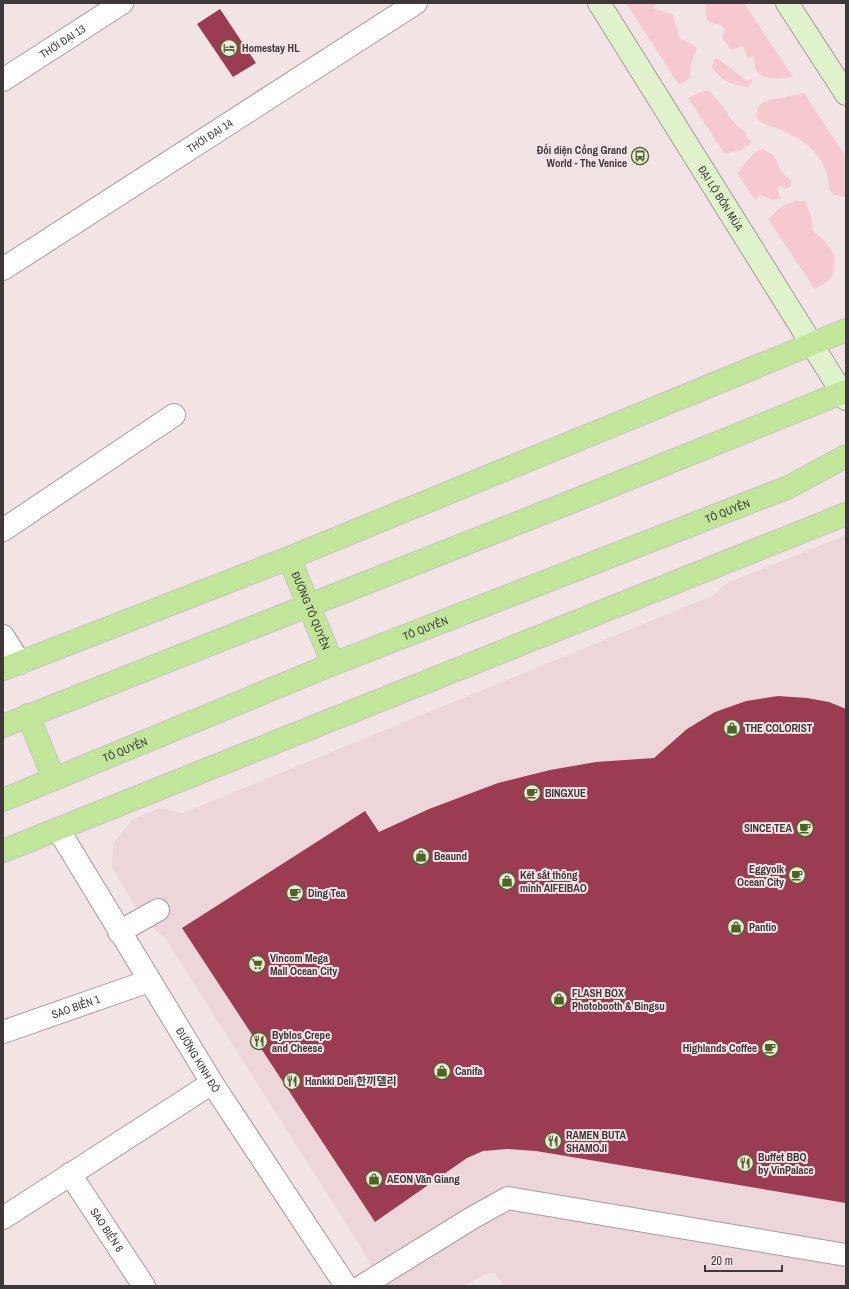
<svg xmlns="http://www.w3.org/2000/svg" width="849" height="1289" font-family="'Archivo Narrow','Noto Sans KR',sans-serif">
	<rect width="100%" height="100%" fill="#f2e3e5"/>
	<path fill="#edd6da" d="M846,535V1286H504L495,1273L486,1274L463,1286H383L359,1244L165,938L142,919L112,867L113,843L133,819L160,808L183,813L714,595L727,583Z"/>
	<g fill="#f6c8cf">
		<path d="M626,3H657L653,8L673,15L680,39L690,43L697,48L691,64L690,78L679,85Z"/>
		<path d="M706,3H744L793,77C781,78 761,82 755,68C754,64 755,61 753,56L748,58L743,46L731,50L722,38L725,29L721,25L709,22L707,19L705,6Z"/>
		<path d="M715,58L721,61L747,81L751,79L752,82L747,87C733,85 719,80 712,67Z"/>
		<path d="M703,91H709C714,97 720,102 724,108C731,118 734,126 746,132L747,138L751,141V144L740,150L725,154L688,98Z"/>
		<path d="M804,93L846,157V198L833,194L829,189C829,182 828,178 826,171C818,151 804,140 785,132C775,127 766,126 757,119C754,101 768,100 782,98C789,96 796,94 804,93Z"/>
		<path d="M762,149L774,155L781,171L791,181V186L785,189L779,185L778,190L781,199L773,200L760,195L755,200L737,173L754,153Z"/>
		<path d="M796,201H806C808,214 814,215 812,230C831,247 841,254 830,280L815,289L768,219L782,206Z"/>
	</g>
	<g fill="#9b3c53">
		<path d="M220,9L256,63L233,77L197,24Z"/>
		<path d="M778,696L807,698L829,702L846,709V1203L536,1151L507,1149L483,1151L467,1158L375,1222L182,928L365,811L379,832L429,809L498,783L550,770L596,762L654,758L687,729L715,712L746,701Z"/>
	</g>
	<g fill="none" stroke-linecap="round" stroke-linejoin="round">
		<g stroke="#a79a9c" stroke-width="24">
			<g id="minor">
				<path id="s1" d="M3,80L122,3"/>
				<path id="s2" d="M3,269L416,3"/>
				<path d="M3,530L174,415"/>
				<path d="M3,636L20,663"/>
				<path d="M119,932L158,910"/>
				<path id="s3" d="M3,1032L149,981"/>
				<path id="s4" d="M70,1174L144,1286"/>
				<path d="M3,1218L212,1083"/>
				<path d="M362,1286L472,1218L508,1198L846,1255"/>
			</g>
		</g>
		<g stroke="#a79a9c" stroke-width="24">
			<g id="tertiary">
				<path id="s5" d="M58,829L212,1083L346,1286"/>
			</g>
		</g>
		<g stroke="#a79a9c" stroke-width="24">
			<g id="secondary">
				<path id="s6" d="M599,3L846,399"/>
				<path d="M787,3L846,94"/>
			</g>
		</g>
		<g stroke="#c5c3c4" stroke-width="24">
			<g id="primary">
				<path id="s7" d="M289,558L333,664"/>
				<path d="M3,669L289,558L846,330"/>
				<path d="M28,715L54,779"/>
				<path d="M3,726L576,500L846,391"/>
				<path id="s8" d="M3,800L333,664L789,487L846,456"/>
				<path d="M3,851L846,514"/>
			</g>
		</g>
		<use href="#minor" stroke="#fff" stroke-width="22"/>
		<use href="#tertiary" stroke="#fff" stroke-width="22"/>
		<use href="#secondary" stroke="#e0f2cc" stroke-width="22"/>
		<use href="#primary" stroke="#c1e599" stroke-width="22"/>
	</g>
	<defs>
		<g id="hotel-ring" transform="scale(0.9)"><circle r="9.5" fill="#f2e3e5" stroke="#47691f" stroke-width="1.5"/><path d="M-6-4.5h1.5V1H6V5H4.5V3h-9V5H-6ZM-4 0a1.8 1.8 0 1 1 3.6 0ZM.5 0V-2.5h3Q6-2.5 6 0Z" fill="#47691f"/></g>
		<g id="bus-ring" transform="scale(0.9)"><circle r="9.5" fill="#f2e3e5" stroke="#47691f" stroke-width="1.5"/><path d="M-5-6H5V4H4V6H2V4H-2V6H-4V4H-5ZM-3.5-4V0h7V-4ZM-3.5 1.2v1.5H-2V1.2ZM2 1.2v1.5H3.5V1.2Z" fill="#47691f"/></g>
		<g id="shop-ring" transform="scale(0.9)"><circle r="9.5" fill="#f2e3e5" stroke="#47691f" stroke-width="1.5"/><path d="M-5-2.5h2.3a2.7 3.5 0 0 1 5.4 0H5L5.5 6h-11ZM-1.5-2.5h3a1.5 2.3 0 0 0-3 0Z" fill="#47691f"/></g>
		<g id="cafe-ring" transform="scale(0.9)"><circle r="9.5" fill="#f2e3e5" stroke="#47691f" stroke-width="1.5"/><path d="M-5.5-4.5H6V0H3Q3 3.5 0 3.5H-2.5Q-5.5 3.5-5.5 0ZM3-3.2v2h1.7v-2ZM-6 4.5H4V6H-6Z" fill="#47691f"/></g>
		<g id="supermarket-ring" transform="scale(0.9)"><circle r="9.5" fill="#f2e3e5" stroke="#47691f" stroke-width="1.5"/><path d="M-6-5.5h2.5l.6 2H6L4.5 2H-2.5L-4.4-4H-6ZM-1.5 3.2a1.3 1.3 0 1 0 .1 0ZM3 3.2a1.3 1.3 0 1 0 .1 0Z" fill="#47691f"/></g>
		<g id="restaurant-ring" transform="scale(0.9)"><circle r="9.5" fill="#f2e3e5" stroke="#47691f" stroke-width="1.5"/><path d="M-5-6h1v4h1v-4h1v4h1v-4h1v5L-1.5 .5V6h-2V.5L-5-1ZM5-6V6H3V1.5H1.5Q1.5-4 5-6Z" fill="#47691f"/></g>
	</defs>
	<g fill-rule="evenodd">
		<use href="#hotel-ring" x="229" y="48"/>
		<use href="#bus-ring" x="640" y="156"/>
		<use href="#shop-ring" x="732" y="728"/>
		<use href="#cafe-ring" x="532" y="793"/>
		<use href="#cafe-ring" x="805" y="828"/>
		<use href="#shop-ring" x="421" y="856"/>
		<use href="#cafe-ring" x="797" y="875"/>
		<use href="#shop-ring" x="507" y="881"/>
		<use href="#cafe-ring" x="295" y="893"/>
		<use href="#shop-ring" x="736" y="927"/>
		<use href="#supermarket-ring" x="257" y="964"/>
		<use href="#shop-ring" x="559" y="999"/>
		<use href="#restaurant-ring" x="259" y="1041"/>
		<use href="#cafe-ring" x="770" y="1048"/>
		<use href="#shop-ring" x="442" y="1071"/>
		<use href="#restaurant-ring" x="292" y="1081"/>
		<use href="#restaurant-ring" x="553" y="1141"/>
		<use href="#restaurant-ring" x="745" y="1163"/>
		<use href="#shop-ring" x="374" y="1179"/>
	</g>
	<g text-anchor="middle" stroke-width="4" stroke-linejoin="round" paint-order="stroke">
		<g font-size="11" fill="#3e3839" stroke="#f2e3e5">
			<text dy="4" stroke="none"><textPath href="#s1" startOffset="71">THỜI ĐẠI 13</textPath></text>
			<text dy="4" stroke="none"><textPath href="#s2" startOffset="246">THỜI ĐẠI 14</textPath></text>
			<text dy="4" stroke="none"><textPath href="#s6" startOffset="230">ĐẠI LỘ BỐN MÙA</textPath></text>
			<text dy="4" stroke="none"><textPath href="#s8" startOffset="780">TÔ QUYỀN</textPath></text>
			<text dy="4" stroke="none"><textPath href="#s7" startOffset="57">ĐƯỜNG TÔ QUYỀN</textPath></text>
			<text dy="4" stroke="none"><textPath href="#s8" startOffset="456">TÔ QUYỀN</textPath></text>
			<text dy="4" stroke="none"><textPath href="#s8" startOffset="132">TÔ QUYỀN</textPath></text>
			<text dy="4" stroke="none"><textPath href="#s3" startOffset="77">SAO BIỂN 1</textPath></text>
			<text dy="4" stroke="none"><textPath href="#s5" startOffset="270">ĐƯỜNG KINH ĐÔ</textPath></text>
			<text dy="4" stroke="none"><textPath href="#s4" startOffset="67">SAO BIỂN 6</textPath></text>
		</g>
		<g font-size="11" font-weight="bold" fill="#3e3839" stroke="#f2e3e5" text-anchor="start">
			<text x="242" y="52">Homestay HL</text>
			<text x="627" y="154" text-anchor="end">Đối diện Cổng Grand<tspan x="627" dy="13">World - The Venice</tspan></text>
			<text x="745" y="732">THE COLORIST</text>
			<text x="545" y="797">BINGXUE</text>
			<text x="792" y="832" text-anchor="end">SINCE TEA</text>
			<text x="434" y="860">Beaund</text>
			<text x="784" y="873" text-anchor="end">Eggyolk<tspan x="784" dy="13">Ocean City</tspan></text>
			<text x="520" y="879">Két sắt thông<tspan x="520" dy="13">minh AIFEIBAO</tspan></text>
			<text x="308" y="897">Ding Tea</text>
			<text x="749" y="931">Pantio</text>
			<text x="270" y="962">Vincom Mega<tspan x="270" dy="13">Mall Ocean City</tspan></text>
			<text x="572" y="997">FLASH BOX<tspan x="572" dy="13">Photobooth &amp; Bingsu</tspan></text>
			<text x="272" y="1039">Byblos Crepe<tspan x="272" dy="13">and Cheese</tspan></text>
			<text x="757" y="1052" text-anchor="end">Highlands Coffee</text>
			<text x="455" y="1075">Canifa</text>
			<text x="305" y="1085">Hankki Deli 한끼델리</text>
			<text x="566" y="1139">RAMEN BUTA<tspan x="566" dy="13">SHAMOJI</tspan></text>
			<text x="758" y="1161">Buffet BBQ<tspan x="758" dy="13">by VinPalace</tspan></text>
			<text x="387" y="1183">AEON Văn Giang</text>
		</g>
	</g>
	<rect width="849" height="1289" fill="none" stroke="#3e3839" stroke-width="8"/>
	<path d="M705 1265v6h77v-6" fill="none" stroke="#3e3839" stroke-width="2"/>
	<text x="711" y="1265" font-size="12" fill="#3e3839" stroke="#f2e3e5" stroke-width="3" paint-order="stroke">20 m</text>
</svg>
